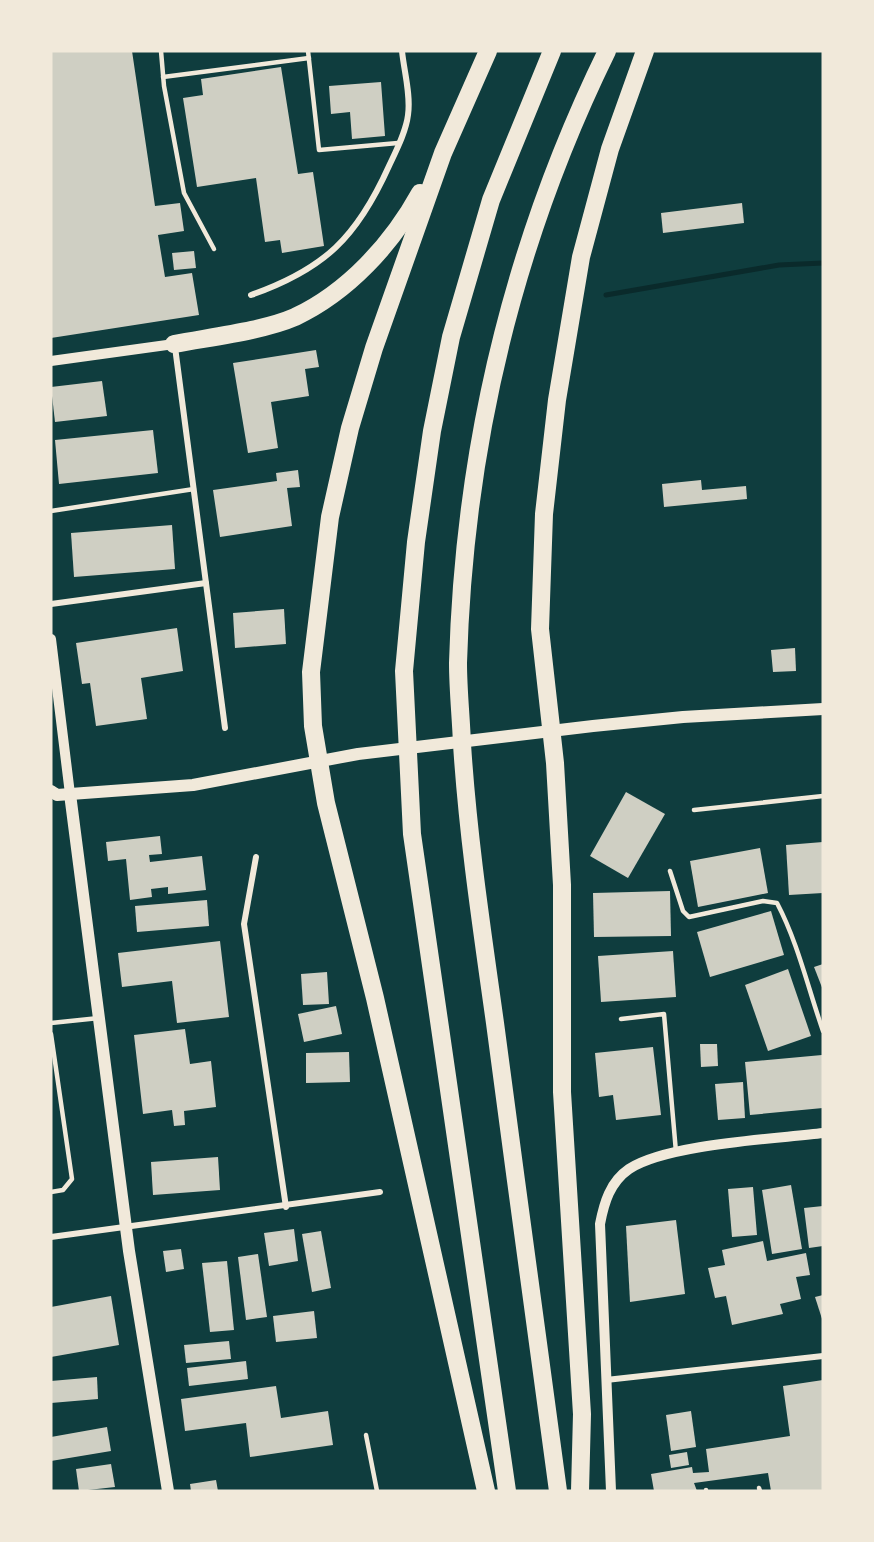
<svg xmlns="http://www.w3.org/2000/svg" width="874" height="1542" font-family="Poppins,sans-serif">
	<rect width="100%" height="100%" fill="#0f3d3e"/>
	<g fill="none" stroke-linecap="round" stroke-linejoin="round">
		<path stroke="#0a2a2b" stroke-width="5" d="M606,295L779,265L823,263"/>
	</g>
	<g fill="#cfcfc3">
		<path d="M51,51H132L155,206L180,203L184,231L158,235L165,277L192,273L199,315L51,338Z"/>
		<path d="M281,67L298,174L313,172L324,246L282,253L280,240L265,242L256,178L197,187L183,98L203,95L201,79Z"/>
		<path d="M381,82L385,136L352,139L350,112L331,114L329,86Z"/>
		<path d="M742,203L744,223L663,233L661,213Z"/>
		<path d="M194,251L196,268L174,270L172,253Z"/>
		<path d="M316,350L319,367L305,369L309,396L271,402L278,448L248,453L233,363Z"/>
		<path d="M102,381L107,416L55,422L51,387Z"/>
		<path d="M153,430L158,473L59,484L55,440Z"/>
		<path d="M298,470L300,487L287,488L292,526L220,537L213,490L277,481L276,473Z"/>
		<path d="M701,480L702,490L746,486L747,499L664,507L662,484Z"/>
		<path d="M172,525L175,569L74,577L71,533Z"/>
		<path d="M284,609L286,644L235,648L233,613Z"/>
		<path d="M177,628L183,671L141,678L147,719L96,726L90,683L82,684L76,643Z"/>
		<path d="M795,648L796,671L773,672L771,650Z"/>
		<path d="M626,792L665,814L628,878L590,856Z"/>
		<path d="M160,836L162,854L149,855L150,862L202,856L206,890L168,894V887L151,889L152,897L130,900L126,859L108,861L106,842Z"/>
		<path d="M823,842V893L789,895L786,845Z"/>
		<path d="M760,848L768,893L698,907L690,861Z"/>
		<path d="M670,891L671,936L594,937L593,893Z"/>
		<path d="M207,900L209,926L137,932L135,906Z"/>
		<path d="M771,911L784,955L710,977L697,932Z"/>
		<path d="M220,941L229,1017L177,1023L172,981L122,987L118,953Z"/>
		<path d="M673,951L676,997L601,1002L598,956Z"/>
		<path d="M823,964V990L814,967Z"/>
		<path d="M788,969L811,1036L768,1051L745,985Z"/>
		<path d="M327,972L329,1004L303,1005L301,974Z"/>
		<path d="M336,1006L342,1034L304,1042L298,1014Z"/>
		<path d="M185,1029L190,1064L211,1061L216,1107L184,1111L185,1125L174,1126L172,1110L143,1114L134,1035Z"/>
		<path d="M700,1044H717L718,1066L701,1067Z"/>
		<path d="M653,1047L661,1115L616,1120L613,1095L599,1097L595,1053Z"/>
		<path d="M349,1052L350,1082L306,1083V1053Z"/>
		<path d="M822,1055L823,1108L750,1115L745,1062Z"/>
		<path d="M743,1082L745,1118L718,1120L715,1084Z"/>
		<path d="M218,1157L220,1190L153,1195L151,1162Z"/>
		<path d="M791,1185L802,1249L772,1254L762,1190Z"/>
		<path d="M753,1187L757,1235L732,1237L728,1189Z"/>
		<path d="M823,1206V1246L809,1248L804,1208Z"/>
		<path d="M676,1220L685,1294L630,1302L626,1226Z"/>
		<path d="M294,1229L298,1261L269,1266L264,1233Z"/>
		<path d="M321,1231L331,1288L312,1292L302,1234Z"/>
		<path d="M763,1241L767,1261L806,1253L810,1275L796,1277L801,1299L780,1304L783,1314L732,1325L726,1296L715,1298L708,1268L725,1265L722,1250Z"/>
		<path d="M181,1249L184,1269L166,1272L163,1251Z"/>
		<path d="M258,1254L267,1317L246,1320L238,1257Z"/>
		<path d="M227,1261L234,1330L210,1332L202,1263Z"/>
		<path d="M823,1295V1322L815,1297Z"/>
		<path d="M111,1296L119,1345L51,1357V1307Z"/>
		<path d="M314,1311L317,1338L276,1342L273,1316Z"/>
		<path d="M229,1341L231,1359L186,1363L184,1345Z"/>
		<path d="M246,1361L248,1379L189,1386L187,1368Z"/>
		<path d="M97,1377L98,1399L51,1403V1381Z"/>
		<path d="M823,1380V1491H771L768,1473L694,1483L697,1491H654L651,1474L692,1467L693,1473L709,1472L706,1449L790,1436L783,1386Z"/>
		<path d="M276,1386L281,1418L328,1411L333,1445L250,1457L246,1423L185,1431L181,1399Z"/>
		<path d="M691,1411L696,1447L671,1451L666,1415Z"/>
		<path d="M107,1427L111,1451L51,1461V1437Z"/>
		<path d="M687,1452L689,1465L671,1468L669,1455Z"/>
		<path d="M111,1464L115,1487L79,1491L76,1469Z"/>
		<path d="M216,1480L218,1491H191L190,1484Z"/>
	</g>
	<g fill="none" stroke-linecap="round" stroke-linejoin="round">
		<g stroke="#f1e9da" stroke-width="4.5">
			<path d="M161,51L164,86L184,193L214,249"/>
			<path d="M308,51L319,150L398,143"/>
			<path d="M163,77L309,58"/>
			<path d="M51,511L194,489"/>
			<path d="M694,810L823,796"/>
			<path d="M670,871L683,911L689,917L763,901L777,903C798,943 808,988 823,1031"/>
			<path d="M621,1019L664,1014L676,1152"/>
			<path d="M51,1023L99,1018"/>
			<path d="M51,1034L72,1179L63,1190L51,1192"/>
			<path d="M366,1435L377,1491"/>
			<path d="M759,1488L760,1491"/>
			<path d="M706,1490V1491"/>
		</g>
		<g stroke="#f1e9da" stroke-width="6">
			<path d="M251,295C325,269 357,237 389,166C396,151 406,132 408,115C411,95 404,71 402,51"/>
			<path d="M175,347L225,728"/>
			<path d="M51,604L206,583"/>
			<path d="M256,857L244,924L286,1207"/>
			<path d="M51,1237L380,1192"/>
			<path d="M606,1380L823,1356"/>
		</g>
		<g stroke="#f1e9da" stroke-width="10">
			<path d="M51,361L174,344"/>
			<path d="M51,639L70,794"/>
			<path d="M611,1491L600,1224C604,1203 610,1182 629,1169C667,1144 775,1139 823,1133"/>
		</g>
		<g stroke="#f1e9da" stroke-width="12">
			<path d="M51,791L57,795L193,785L358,754L593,726L683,717L823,709"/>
			<path d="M70,794L129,1251L168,1491"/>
		</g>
		<g stroke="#f1e9da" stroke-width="18">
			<path d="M174,344C210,337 263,331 295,317C348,292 392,244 420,193"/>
			<path d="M486,1491L375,998L326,803L313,726L311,672L330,517L350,428L374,348L443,153L488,51"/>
			<path d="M507,1491L412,834L404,671L416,542L432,431L451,337L491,200L552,51"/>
			<path d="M558,1491C536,1335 516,1179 495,1023C482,930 468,838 462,744C461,717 458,690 458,663C464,450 513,243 607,51"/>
			<path d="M580,1491L582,1414L562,1092V885L555,763L540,629L544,514L557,400L581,257L610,149L645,51"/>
		</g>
	</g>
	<rect width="874" height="1542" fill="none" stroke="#f1e9da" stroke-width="105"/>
</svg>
